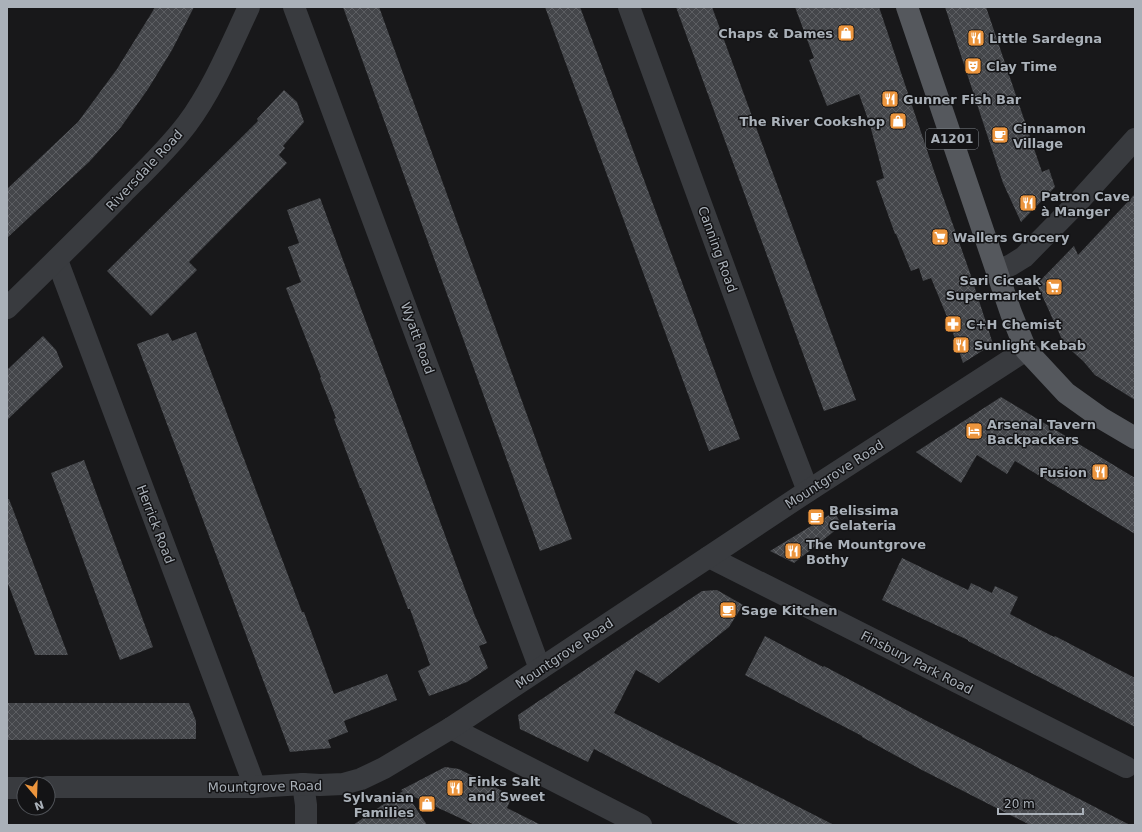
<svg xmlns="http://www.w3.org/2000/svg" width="1142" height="832" font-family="'DejaVu Sans',sans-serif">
	<defs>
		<pattern id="building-cross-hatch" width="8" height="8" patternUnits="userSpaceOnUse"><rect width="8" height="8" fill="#44464a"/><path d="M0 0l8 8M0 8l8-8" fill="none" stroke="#5c5e62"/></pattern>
	</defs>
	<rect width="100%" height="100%" fill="#18181a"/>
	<g fill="url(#building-cross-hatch)">
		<path d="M155,7H194L172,50L148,89L121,127L89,162L7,238V189L78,122L117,69L151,14Z"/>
		<path d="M343,7H379L572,539L540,551Z"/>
		<path d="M545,7H580L740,439L709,451Z"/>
		<path d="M676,7H712L856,400L824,411Z"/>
		<path d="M795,7H879L935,174L970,273L993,344L963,363L950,324L931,278L923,281L919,268L911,271L896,234H895L876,181L884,178L870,125L859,94L827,106L809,60L814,58Z"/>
		<path d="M945,7H986L1042,172L1049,169L1055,187L1021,222L1003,183Z"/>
		<path d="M284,90L297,102L304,122L283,146L285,148L279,155L287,163L189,262L197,270L151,316L107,271L258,121L257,119Z"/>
		<path d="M1135,194V400L1095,375L1083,361L1064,344L1037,284L1074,246L1078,255Z"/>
		<path d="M320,198L475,616L487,643L479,646L488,668L467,682L429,696L418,671L430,665L410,609H408L361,488H360L334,419L336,418L320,378L321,377L286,288L301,282L288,247L299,243L287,210Z"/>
		<path d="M196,332L302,612H304L334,694L387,674L397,700L344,721L348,732L328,740L331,748L290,752L137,344L168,333L172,341Z"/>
		<path d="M43,336L56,350L63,367L7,420V370Z"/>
		<path d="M1001,397L1135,478V534L1015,461L1007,474L977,455L961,483L916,452Z"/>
		<path d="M84,460L153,647L120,660L51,473Z"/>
		<path d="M7,499H9L68,655H35L7,581Z"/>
		<path d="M834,512L842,525L794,563L770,551Z"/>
		<path d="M902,558L968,590L971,583L992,593L995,586L1018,597L1010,614L1054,637L1055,636L1135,678V727L1045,680L968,641V640L882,600Z"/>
		<path d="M717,590L743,605L729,627L659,683L636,670L614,713L834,825H741L594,749L588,762L520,729L518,715L702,591Z"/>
		<path d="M765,636L823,667L824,666L925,720L1130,825H1030L922,770L862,737V736L745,675Z"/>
		<path d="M7,703H189L196,721V739L7,740Z"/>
		<path d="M445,767L459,769L512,796L507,808L541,825H475L406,793L427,825H353L403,791L401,790Z"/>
	</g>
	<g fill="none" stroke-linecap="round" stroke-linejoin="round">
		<g stroke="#393b3f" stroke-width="22">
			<path d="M294,7L540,669"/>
			<path d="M629,7L763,374L808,491"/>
			<path d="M57,260L255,787"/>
			<path d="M997,271L1011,265L1024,257L1079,201L1135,139"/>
			<path d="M7,308C46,270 85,232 123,193C145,171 168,149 187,124C213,89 230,47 249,7"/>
			<path d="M709,557L1126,767"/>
			<path d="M451,728L641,825"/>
			<path d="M303,784L306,805V825"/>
			<path d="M48,787H255L303,784L320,785L343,784L361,779L384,768L451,728L808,491L1026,350"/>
			<path d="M7,788H24"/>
		</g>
		<path stroke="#55585d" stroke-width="22" d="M907,7L1011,313L1026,350L1066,393L1101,418L1135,438"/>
	</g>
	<defs>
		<g id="shop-square" transform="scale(0.9)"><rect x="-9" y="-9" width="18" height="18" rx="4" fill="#ec953d" stroke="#131315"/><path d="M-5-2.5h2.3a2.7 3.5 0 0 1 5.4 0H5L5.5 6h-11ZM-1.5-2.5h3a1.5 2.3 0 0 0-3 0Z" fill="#fff"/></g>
		<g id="restaurant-square" transform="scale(0.9)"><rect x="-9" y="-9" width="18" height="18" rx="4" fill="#ec953d" stroke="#131315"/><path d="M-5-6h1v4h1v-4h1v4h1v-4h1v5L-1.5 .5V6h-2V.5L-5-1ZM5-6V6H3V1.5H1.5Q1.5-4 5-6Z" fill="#fff"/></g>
		<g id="theatre-square" transform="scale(0.9)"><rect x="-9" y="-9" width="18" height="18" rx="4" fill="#ec953d" stroke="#131315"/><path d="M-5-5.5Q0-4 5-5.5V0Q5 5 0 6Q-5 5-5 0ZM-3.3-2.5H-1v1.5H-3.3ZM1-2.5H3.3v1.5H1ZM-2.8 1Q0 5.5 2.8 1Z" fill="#fff"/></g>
		<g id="cafe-square" transform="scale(0.9)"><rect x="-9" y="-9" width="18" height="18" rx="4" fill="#ec953d" stroke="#131315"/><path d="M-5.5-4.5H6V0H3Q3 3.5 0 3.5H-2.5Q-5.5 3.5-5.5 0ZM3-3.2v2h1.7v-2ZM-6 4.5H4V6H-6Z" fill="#fff"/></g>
		<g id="supermarket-square" transform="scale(0.9)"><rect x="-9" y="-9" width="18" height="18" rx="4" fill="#ec953d" stroke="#131315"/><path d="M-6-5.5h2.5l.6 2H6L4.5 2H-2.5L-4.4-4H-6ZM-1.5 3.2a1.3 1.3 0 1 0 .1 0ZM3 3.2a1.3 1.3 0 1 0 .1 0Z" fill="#fff"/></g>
		<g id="pharmacy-square" transform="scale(0.9)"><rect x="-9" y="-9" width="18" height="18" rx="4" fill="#ec953d" stroke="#131315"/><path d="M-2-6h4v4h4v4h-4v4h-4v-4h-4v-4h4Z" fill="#fff"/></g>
		<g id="hotel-square" transform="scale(0.9)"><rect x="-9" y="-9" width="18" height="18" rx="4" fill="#ec953d" stroke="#131315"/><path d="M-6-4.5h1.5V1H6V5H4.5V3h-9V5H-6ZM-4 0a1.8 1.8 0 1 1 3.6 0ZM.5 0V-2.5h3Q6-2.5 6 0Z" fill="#fff"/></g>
	</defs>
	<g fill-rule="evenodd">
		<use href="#shop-square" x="846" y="33"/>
		<use href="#restaurant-square" x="976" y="38"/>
		<use href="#theatre-square" x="973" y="66"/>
		<use href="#restaurant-square" x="890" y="99"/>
		<use href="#shop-square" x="898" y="121"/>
		<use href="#cafe-square" x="1000" y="135"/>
		<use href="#restaurant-square" x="1028" y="203"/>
		<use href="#supermarket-square" x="940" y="237"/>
		<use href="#supermarket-square" x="1054" y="287"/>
		<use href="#pharmacy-square" x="953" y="324"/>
		<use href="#restaurant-square" x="961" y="345"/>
		<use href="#hotel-square" x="974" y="431"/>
		<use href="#restaurant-square" x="1100" y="472"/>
		<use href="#cafe-square" x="816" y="517"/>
		<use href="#restaurant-square" x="793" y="551"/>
		<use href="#cafe-square" x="728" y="610"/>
		<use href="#restaurant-square" x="455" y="788"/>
		<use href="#shop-square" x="427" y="804"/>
	</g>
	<g text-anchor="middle" stroke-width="3" stroke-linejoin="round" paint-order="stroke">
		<rect fill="#131315" stroke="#7d8288" stroke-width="1" x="926" y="129" width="52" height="20" rx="3"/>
		<g font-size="12" font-weight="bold" fill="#aab1b9">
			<text x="952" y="143">A1201</text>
		</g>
		<g font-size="13" font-weight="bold" fill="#aab1b9" stroke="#131315" text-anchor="start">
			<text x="833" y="38" text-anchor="end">Chaps &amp; Dames</text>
			<text x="989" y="43">Little Sardegna</text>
			<text x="986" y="71">Clay Time</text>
			<text x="903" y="104">Gunner Fish Bar</text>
			<text x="885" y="126" text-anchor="end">The River Cookshop</text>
			<text x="1013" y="133">Cinnamon<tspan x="1013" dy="15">Village</tspan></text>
			<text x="1041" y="201">Patron Cave<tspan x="1041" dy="15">à Manger</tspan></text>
			<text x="953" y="242">Wallers Grocery</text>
			<text x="1041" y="285" text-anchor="end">Sari Ciceak<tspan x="1041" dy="15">Supermarket</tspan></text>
			<text x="966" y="329">C+H Chemist</text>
			<text x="974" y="350">Sunlight Kebab</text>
			<text x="987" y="429">Arsenal Tavern<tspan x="987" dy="15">Backpackers</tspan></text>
			<text x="1087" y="477" text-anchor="end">Fusion</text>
			<text x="829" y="515">Belissima<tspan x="829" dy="15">Gelateria</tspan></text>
			<text x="806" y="549">The Mountgrove<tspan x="806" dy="15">Bothy</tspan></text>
			<text x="741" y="615">Sage Kitchen</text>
			<text x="468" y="786">Finks Salt<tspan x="468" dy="15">and Sweet</tspan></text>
			<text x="414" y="802" text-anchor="end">Sylvanian<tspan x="414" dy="15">Families</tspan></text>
		</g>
		<g font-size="13" fill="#aab1b9" stroke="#131315">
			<text transform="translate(144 170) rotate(-47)" y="5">Riversdale Road</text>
			<text transform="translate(718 249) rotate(70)" y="5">Canning Road</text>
			<text transform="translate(418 338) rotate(70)" y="5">Wyatt Road</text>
			<text transform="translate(834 474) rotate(-33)" y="5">Mountgrove Road</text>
			<text transform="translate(156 524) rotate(69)" y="5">Herrick Road</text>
			<text transform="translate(564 653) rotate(-34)" y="5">Mountgrove Road</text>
			<text transform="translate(917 662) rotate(27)" y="5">Finsbury Park Road</text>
			<text transform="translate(265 786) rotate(-1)" y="5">Mountgrove Road</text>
		</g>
	</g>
	<rect width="1142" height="832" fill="none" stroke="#aab1b9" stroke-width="16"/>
	<g transform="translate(36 796) rotate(161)"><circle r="19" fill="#131315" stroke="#4f5257"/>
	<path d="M0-3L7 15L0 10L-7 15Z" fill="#ec953d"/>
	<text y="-6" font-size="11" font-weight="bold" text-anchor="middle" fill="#aab1b9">N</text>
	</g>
	<path d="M998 808v6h85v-6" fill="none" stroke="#aab1b9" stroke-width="2"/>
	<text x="1004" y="808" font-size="12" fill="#aab1b9" stroke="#131315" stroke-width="3" paint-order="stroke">20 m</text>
</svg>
